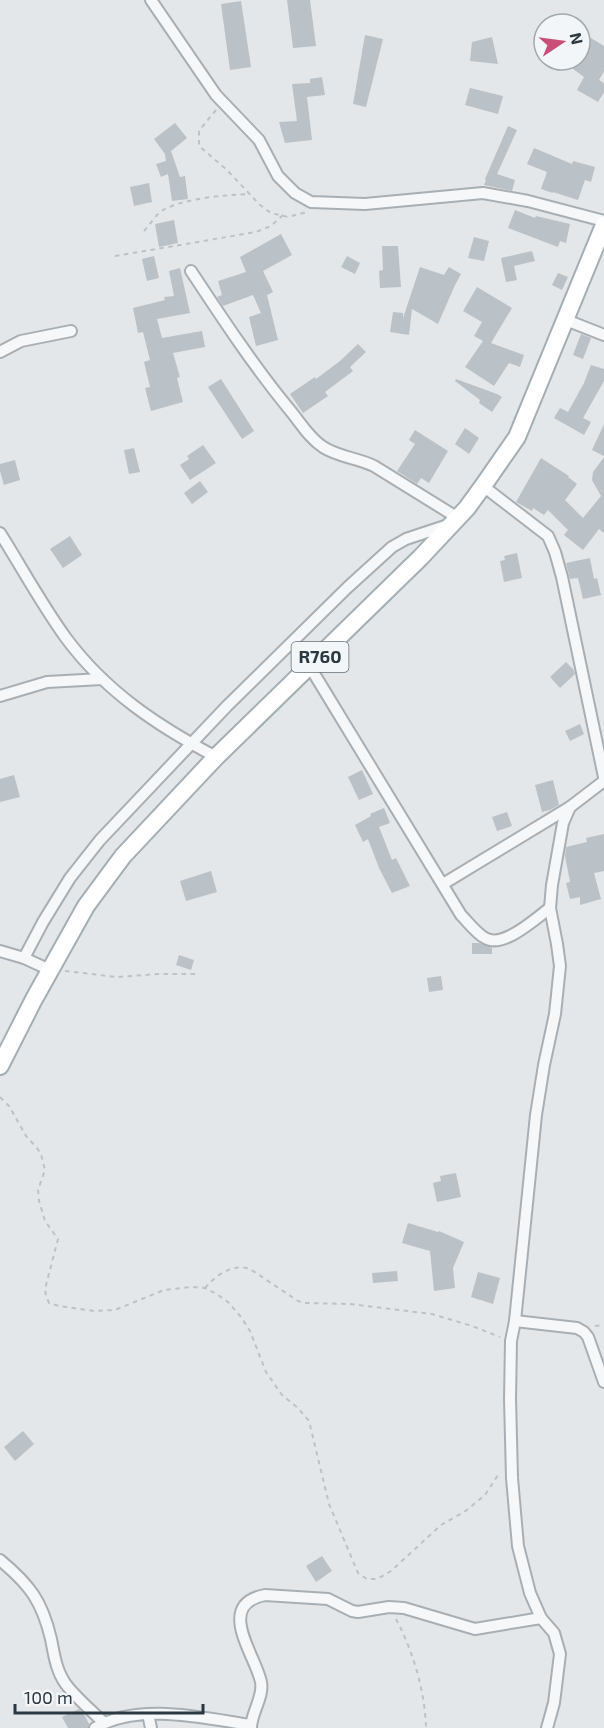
<svg xmlns="http://www.w3.org/2000/svg" width="604" height="1728" font-family="'Exo 2',sans-serif">
	<rect width="100%" height="100%" fill="#e3e7ea"/>
	<g fill="#bac1c7">
		<path d="M287,0H310L316,46L293,48Z"/>
		<path d="M241,1L251,67L230,70L221,4Z"/>
		<path d="M365,35L383,39L366,107L353,104Z"/>
		<path d="M586,35L604,46V71L599,80L604,83V92L598,102L577,90L584,77L561,60H580V44Z"/>
		<path d="M492,37L498,64L470,61L472,42Z"/>
		<path d="M322,77L325,95L307,97L312,140L285,143L279,122L297,121L292,84L310,83V79Z"/>
		<path d="M470,88L503,96L498,114L465,105Z"/>
		<path d="M175,123L187,138L171,151L180,177L185,176L188,199L172,201L168,174L161,177L156,164L166,161L165,154L154,139Z"/>
		<path d="M508,126L517,130L497,174L515,180L512,191L484,185L486,180L485,179Z"/>
		<path d="M534,148L572,164L573,161L595,167L591,182L585,180L578,200L553,192V193L541,189L547,172L527,164Z"/>
		<path d="M149,183L152,202L134,206L130,187Z"/>
		<path d="M515,210L535,218L536,216L570,224L566,243L560,241L558,247L508,228Z"/>
		<path d="M174,220L178,243L159,247L155,224Z"/>
		<path d="M281,234L292,255L263,271L273,292L267,295L278,340L256,346L249,317L261,313L253,295L223,306L217,297L222,295L218,281L246,272L240,257Z"/>
		<path d="M474,237L489,241L484,261L468,258Z"/>
		<path d="M382,246H398L401,287L380,288L379,271L383,270Z"/>
		<path d="M532,251L535,261L514,266L517,280L506,282L501,258Z"/>
		<path d="M154,256L159,278L147,281L142,259Z"/>
		<path d="M347,256L360,263L355,274L341,267Z"/>
		<path d="M420,267L444,275L449,267L461,274L455,285L438,324L412,309L409,335L390,332L393,312L403,313V318Z"/>
		<path d="M180,268L190,313L157,319L162,338L202,331L205,347L173,353L180,377L177,378L183,402L151,411L145,388L150,387L144,362L150,360L143,332L138,333L133,308L165,300L164,297L174,296L169,271Z"/>
		<path d="M558,273L568,277L562,290L552,285Z"/>
		<path d="M477,287L512,308L491,343L524,355L520,367L509,363L494,386L465,367L483,341L474,336L482,322L463,311Z"/>
		<path d="M581,334L591,338L583,359L573,355Z"/>
		<path d="M358,344L366,352L350,367L353,371L325,392L328,396L303,413L290,394L315,377L316,379L340,361Z"/>
		<path d="M591,365L604,369V381L583,418L591,422L584,435L554,418L560,408L568,412L584,383Z"/>
		<path d="M221,379L254,431L242,439L208,387Z"/>
		<path d="M456,379L497,394L502,397L492,412L479,403L480,400L455,381Z"/>
		<path d="M604,424V456L592,450Z"/>
		<path d="M465,428L479,438L469,454L455,444Z"/>
		<path d="M415,430L448,451L429,483L421,478L417,484L397,471L415,444L409,440Z"/>
		<path d="M203,445L216,463L190,480L180,465L189,459L187,456Z"/>
		<path d="M134,448L140,472L129,474L124,450Z"/>
		<path d="M604,457V533L599,529L583,550L564,535L568,530L548,510L544,515L533,508L532,511L516,502L541,458L569,476L568,477L577,484L565,500L583,518L601,496L592,480L593,472Z"/>
		<path d="M15,460L20,480L4,485L0,471V464Z"/>
		<path d="M200,481L208,492L192,504L184,493Z"/>
		<path d="M70,536L82,555L63,568L50,549Z"/>
		<path d="M517,553L522,578L504,582L500,561L505,560L504,556Z"/>
		<path d="M590,558L594,579L597,578L601,595L583,599L578,578L570,579L566,563Z"/>
		<path d="M566,662L574,670L575,674L560,688L550,677Z"/>
		<path d="M580,724L584,734L570,741L565,731Z"/>
		<path d="M362,770L373,794L359,800L348,777Z"/>
		<path d="M14,775L20,797L0,802V779Z"/>
		<path d="M553,780L559,805L550,810L542,812L535,785Z"/>
		<path d="M384,808L390,823L379,827L392,860L396,858L410,886L392,893L379,868L368,839L363,842L355,825L371,816L370,814Z"/>
		<path d="M507,812L512,826L497,831L492,817Z"/>
		<path d="M604,834V871L594,873L601,899L580,905V897L570,899L566,883L570,882L565,856L566,847L587,842L586,838Z"/>
		<path d="M211,871L217,892L186,901L180,881Z"/>
		<path d="M472,943H479L492,948V954H472Z"/>
		<path d="M179,955L194,960L191,970L176,965Z"/>
		<path d="M441,976L443,990L429,992L427,978Z"/>
		<path d="M456,1173L461,1197L437,1202L433,1183L441,1181L440,1176Z"/>
		<path d="M408,1223L438,1232L439,1231L464,1242L453,1268L455,1288L434,1291L430,1251L402,1243Z"/>
		<path d="M397,1271L398,1281L373,1283L372,1273Z"/>
		<path d="M478,1272L500,1278L493,1304L471,1297Z"/>
		<path d="M23,1431L34,1444L15,1461L4,1447Z"/>
		<path d="M322,1556L332,1571L316,1582L306,1566Z"/>
		<path d="M79,1709L85,1716L89,1724L88,1728H68L62,1717Z"/>
	</g>
	<g fill="none" stroke-linecap="round" stroke-linejoin="round">
		<g stroke="#a8afb4" stroke-width="14">
			<g id="minor">
				<path d="M151,0L216,95L259,140L278,176L295,193L311,202L365,204L483,193L528,201L604,221"/>
				<path d="M191,271C222,318 253,365 289,409C300,422 309,438 323,447C338,457 358,458 374,466L458,518"/>
				<path d="M566,320L604,335"/>
				<path d="M0,352L21,341L71,331"/>
				<path d="M483,486L548,536L555,552L562,577L604,777"/>
				<path d="M0,533C22,568 42,605 66,638C106,692 158,726 216,757"/>
				<path d="M310,667L461,915C468,922 476,933 485,938C503,949 535,919 550,908"/>
				<path d="M0,696L47,682L102,679"/>
				<path d="M443,884L570,807"/>
				<path d="M0,951L24,958L50,970"/>
				<path d="M24,958L43,922L70,878L100,840L227,706L348,587L392,547L406,539L448,525"/>
				<path d="M515,1321L577,1328L584,1332L588,1337L604,1382"/>
				<path d="M0,1560C30,1585 42,1601 51,1639C54,1654 56,1670 65,1683C74,1696 92,1711 104,1723"/>
				<path d="M148,1714L151,1728"/>
				<path d="M95,1728C138,1702 204,1718 251,1725"/>
				<path d="M251,1728C251,1713 264,1697 261,1682C255,1654 215,1605 265,1595L328,1599L352,1611L358,1612L389,1607L404,1608L475,1629L541,1618"/>
				<path d="M547,1728L554,1703L560,1654L554,1633L541,1618L530,1593L518,1546L512,1478L510,1399L511,1341L515,1321L536,1115L544,1065L555,1014L560,966L557,944L550,908L552,885L563,823L570,807L604,781"/>
			</g>
		</g>
		<g stroke="#a3aeb5" stroke-width="20">
			<path id="primary" d="M0,1066L34,999L86,906L123,856L216,757L421,557L467,508L483,486L517,437L604,225"/>
		</g>
		<g stroke="#bcc2c6" stroke-width="2" stroke-dasharray="4.5 4.5" stroke-linecap="butt">
			<path d="M216,110L199,131V146L227,170L260,205L271,213L288,217L307,212"/>
			<path d="M144,231C150,225 156,214 163,210C185,198 225,195 250,194"/>
			<path d="M115,256L256,232L271,226L283,215"/>
			<path d="M65,971L117,977L158,974H196"/>
			<path d="M0,1097L9,1106L26,1136L37,1148L41,1154L45,1170L38,1190L39,1201L45,1221L58,1239L45,1289L46,1296L49,1303L59,1306L94,1311L115,1310L164,1290L192,1287L205,1288L215,1293L228,1302L241,1317L250,1331L266,1372L282,1395L298,1408L309,1421L329,1504L358,1573L367,1579H377L391,1571L441,1525L467,1510L485,1495L500,1472"/>
			<path d="M205,1288C216,1275 233,1263 250,1269L298,1301L304,1303L350,1304L432,1314L472,1326L500,1337"/>
			<path d="M595,1326L604,1325"/>
			<path d="M396,1619C413,1651 425,1691 426,1728"/>
		</g>
		<use href="#minor" stroke="#f5f7f9" stroke-width="10"/>
		<use href="#primary" stroke="#fff" stroke-width="16"/>
	</g>
	<g text-anchor="middle" stroke-width="4.5" stroke-linejoin="round" paint-order="stroke">
		<rect fill="#f2f6f8" stroke="#677179" stroke-width="1.5" x="291.5" y="642" width="57" height="30" rx="4.5"/>
		<g font-size="18" font-weight="bold" fill="#2b3842">
			<text x="320" y="663">R760</text>
		</g>
	</g>
	<g transform="translate(562 42) rotate(77)"><circle r="28" fill="#f2f6f8" stroke="#a2aaaf" stroke-width="1.5"/>
	<path d="M0-4.5L10 22L0 15L-10 22Z" fill="#c84f77"/>
	<text y="-9" font-size="16" font-weight="bold" text-anchor="middle" fill="#2b3842">N</text>
	</g>
	<path d="M15 1704v9h188v-9" fill="none" stroke="#2b3842" stroke-width="3"/>
	<text x="24" y="1704" font-size="18" fill="#2b3842" stroke="#f2f6f8" stroke-width="4.5" paint-order="stroke">100 m</text>
</svg>
